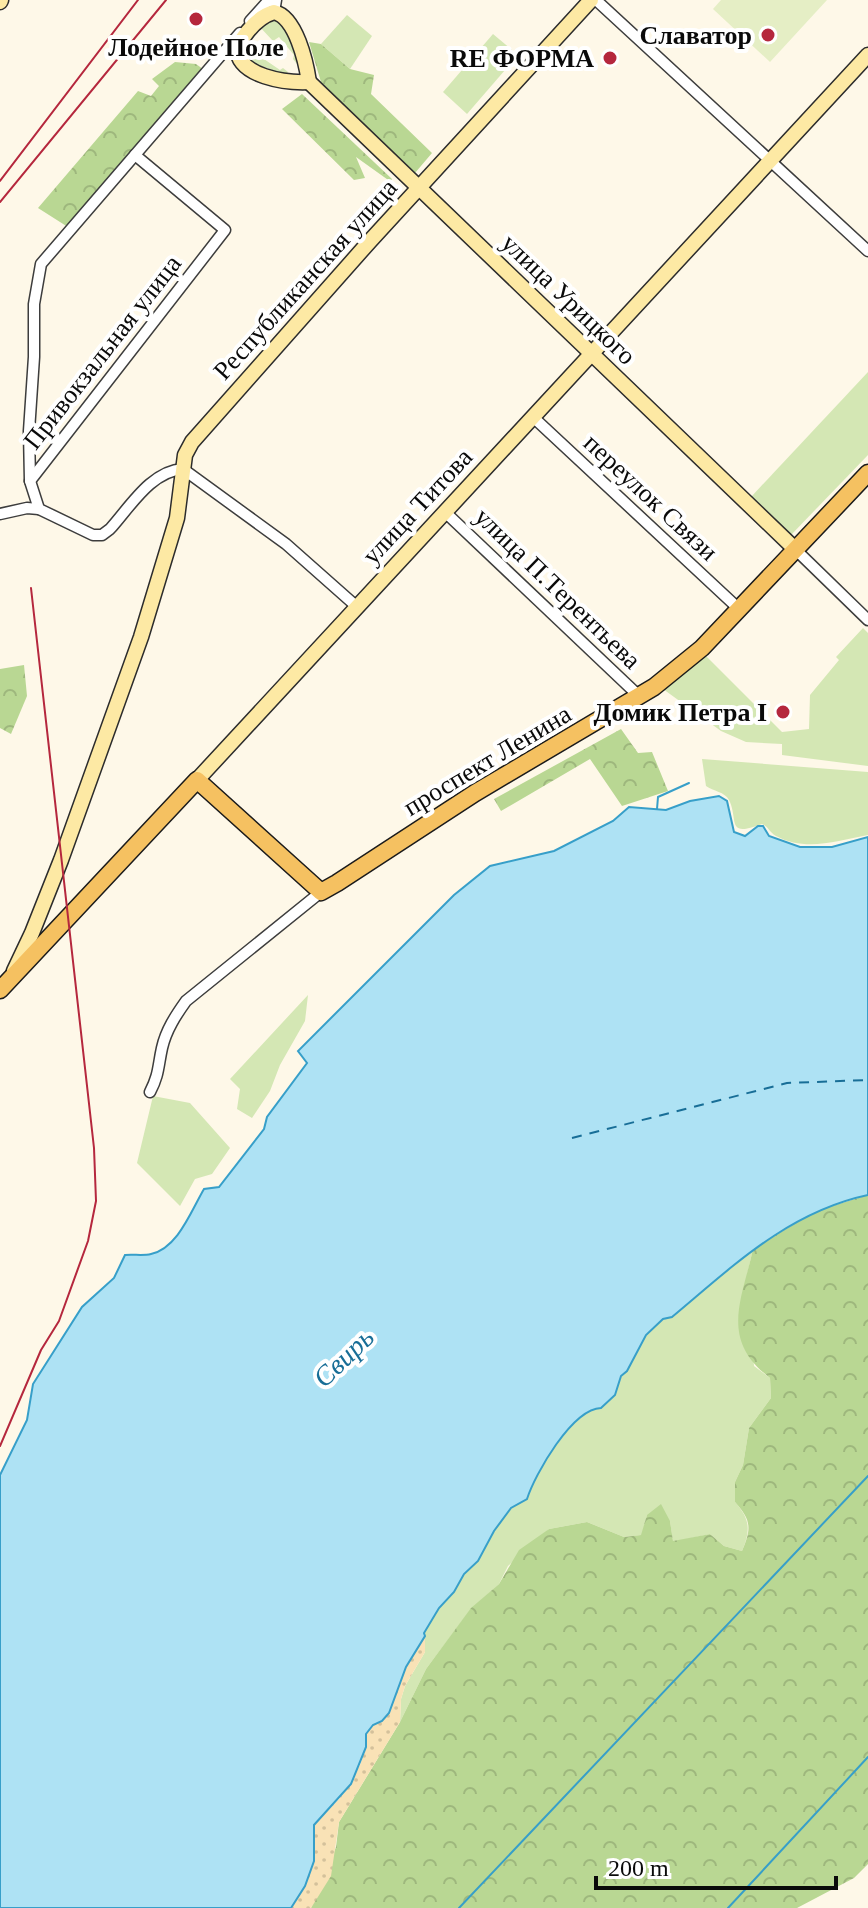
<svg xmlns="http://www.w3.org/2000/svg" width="868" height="1908" font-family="Georgia,serif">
	<defs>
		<pattern id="forest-crowns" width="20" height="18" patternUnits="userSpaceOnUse" patternTransform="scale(2)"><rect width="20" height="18" fill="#b9d793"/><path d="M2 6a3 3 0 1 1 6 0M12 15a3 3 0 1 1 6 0" fill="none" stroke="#9eb77d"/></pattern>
		<pattern id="sand-dots" width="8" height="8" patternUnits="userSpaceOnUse" patternTransform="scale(2)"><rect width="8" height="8" fill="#f9e2b6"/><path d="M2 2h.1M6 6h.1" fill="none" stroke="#d4c19b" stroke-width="1.8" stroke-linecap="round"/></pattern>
	</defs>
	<rect width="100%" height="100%" fill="#fef8e8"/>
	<g fill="#d4e7b4">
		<path d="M347,15L372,36L350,69L321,44Z"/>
		<path d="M274,18L285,27L300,61L297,64L293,59L294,55L279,37L273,41L259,26Z"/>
		<path d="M493,34L518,55L467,114L443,92Z"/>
		<path d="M248,37L264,51L261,57L280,70L283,68L288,72L286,75L248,61L242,51Z"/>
		<path d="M868,372V455L791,535L751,497Z"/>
		<path d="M863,628L868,633V766L782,755V744L746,742L721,731L663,689L703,653L782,732L809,729L810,695L839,660L836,657Z"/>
		<path d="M702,759L868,772V835C836,841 806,852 776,836C769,832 769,827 762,824C725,838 739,820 729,800C725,792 713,791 706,786Z"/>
		<path d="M308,995L305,1021L280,1065L270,1091L252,1118L237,1109L240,1089L230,1079Z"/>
		<path d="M153,1096L190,1103L230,1148L212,1174L195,1179L180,1206L137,1163Z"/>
		<path d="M753,1249L747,1275L754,1366L770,1378L771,1398L749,1428L743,1465L735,1482V1502C750,1519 751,1530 742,1551L724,1546L710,1534L673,1542L670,1521L647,1515L642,1535L624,1537L587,1522L549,1529L508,1566L499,1584L471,1609L426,1669L400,1722L401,1699L405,1686L425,1652L424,1633L439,1608L454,1592L464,1574L478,1561L494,1531L511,1508L527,1499C535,1471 556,1439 578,1419C588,1409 603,1402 615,1395C623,1369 642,1322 672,1317Z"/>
	</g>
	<g fill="url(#forest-crowns)">
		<path d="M309,42L321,44L350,69L374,75L371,94L432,153L415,173L321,82Z"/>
		<path d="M175,62L196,64L207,72L71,229L38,208L138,91L151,96L159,86L152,79Z"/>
		<path d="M302,94L392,179L391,182L356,157L365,178L354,180L282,109Z"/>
		<path d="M24,665L27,696L11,734L0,728V669Z"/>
		<path d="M621,729L638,753L652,752L668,791L622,806L590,759L501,811L494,799Z"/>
		<path d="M868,1195V1864L854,1878L797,1908H311L336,1847L339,1822L400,1722L426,1669L471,1608L499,1584L519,1550L549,1529L587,1522L624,1537L641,1535L647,1515L661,1504L670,1521L673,1541L710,1534L724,1546L742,1551C752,1528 751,1520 735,1502V1482L743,1465L749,1428L771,1398L770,1378C719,1339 742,1300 753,1249L816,1211Z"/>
	</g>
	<path fill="url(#sand-dots)" d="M425,1636V1652L405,1686L401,1699L400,1722L339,1822L331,1876L311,1908H291L305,1886L315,1845L314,1825L340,1798L360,1765L366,1747V1734L373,1725L382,1721L389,1713L406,1667Z"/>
	<path fill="#e5eec5" d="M721,0H827L770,62L713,9Z"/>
	<path fill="#aee2f4" stroke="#379fc9" stroke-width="2" d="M719,796L727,801L734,832L745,836L758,826H763L769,836L800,847H832L868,837V1195C788,1212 732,1267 672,1317L663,1319L646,1335L627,1371L621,1376L615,1395L601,1408C572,1409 535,1474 527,1499L511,1508L494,1531L478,1561L464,1574L454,1592L439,1608L424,1633L425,1636L406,1667L389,1713L382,1721L373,1725L366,1734V1747L351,1784L314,1825V1861L305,1886L291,1908H0V1475L27,1420L33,1384L82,1307L114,1278L125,1255C133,1254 143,1256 151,1254C178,1248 191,1211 204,1189L219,1187L264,1129L267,1117L307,1063L298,1051L454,895L490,866L554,851L613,821L629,807L666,810L690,801Z"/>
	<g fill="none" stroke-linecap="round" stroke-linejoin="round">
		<g stroke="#379fc9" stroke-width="2">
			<path d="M657,809L658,797L689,783"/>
			<path d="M459,1908L868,1476"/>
			<path d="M728,1908L868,1757"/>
		</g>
		<path stroke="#186e97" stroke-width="2" stroke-dasharray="10 8" stroke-linecap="butt" d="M572,1138L787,1083L868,1080"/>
		<g stroke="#3d3d3d" stroke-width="13">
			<g id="street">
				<path d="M596,0L868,251"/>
				<path d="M274,12L276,0"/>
				<path d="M250,21L269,0"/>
				<path d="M240,33L41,264L34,304V357L29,431L30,481L39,509L93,535H102L110,529C130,507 151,471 183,469L286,544L356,606"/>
				<path d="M533,417L739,609"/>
				<path d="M30,481L225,230L135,155"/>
				<path d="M445,512L640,697"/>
				<path d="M0,514L27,508L39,509"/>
				<path d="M796,550L868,620"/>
				<path d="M150,1092C159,1075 158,1066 162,1048C166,1030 176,1015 186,1001L321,892"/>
			</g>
		</g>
		<g stroke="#2c2c2c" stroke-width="17">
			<g id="secondary">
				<path d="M0,2L1,0"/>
				<path d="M274,12C296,17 306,62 309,82C286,83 238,77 237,48C245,33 257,17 274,12Z"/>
				<path d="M309,82L796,550"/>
				<path d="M197,780L868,55"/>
				<path d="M14,971L32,933L61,860L141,637L177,518L185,455L192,442L370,241L591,0"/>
			</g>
		</g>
		<g stroke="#1b1b1b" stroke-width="19">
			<path id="primary" d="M0,990L197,780L321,892L337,883L475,793L654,687L702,648L868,473"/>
		</g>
		<use href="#street" stroke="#fff" stroke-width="10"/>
		<use href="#secondary" stroke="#fde9a4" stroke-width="14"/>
		<use href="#primary" stroke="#f5c161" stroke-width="16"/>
		<g stroke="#b5273d" stroke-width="2">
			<path d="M0,181L138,0"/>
			<path d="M0,202L166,0"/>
			<path d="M0,1446L41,1350L59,1321L88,1241L96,1201L94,1148L31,588"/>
		</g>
	</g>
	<g fill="#b5273d" stroke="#fff" stroke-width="3">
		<circle cx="196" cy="19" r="8"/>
		<circle cx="768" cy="35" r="8"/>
		<circle cx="610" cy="58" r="8"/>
		<circle cx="783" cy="712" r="8"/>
	</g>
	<g text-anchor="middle" stroke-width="8" stroke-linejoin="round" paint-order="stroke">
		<g font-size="26" font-weight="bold" fill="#0a0a0a" stroke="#fff" text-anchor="end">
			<text x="752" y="44">Славатор</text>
			<text x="196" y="56" text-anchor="middle">Лодейное Поле</text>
			<text x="594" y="67">RE ФОРМА</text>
			<text x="767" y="721">Домик Петра I</text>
		</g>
		<g font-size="26" fill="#0a0a0a" stroke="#fff">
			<text transform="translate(305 279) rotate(-48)" y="9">Республиканская улица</text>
			<text transform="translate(569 299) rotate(44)" y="9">улица Урицкого</text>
			<text transform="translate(102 352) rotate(-52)" y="9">Привокзальная улица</text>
			<text transform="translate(651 497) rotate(43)" y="9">переулок Связи</text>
			<text transform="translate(417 506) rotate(-47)" y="9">улица Титова</text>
			<text transform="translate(558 588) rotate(44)" y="9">улица П.Терентьева</text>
			<text transform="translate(487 760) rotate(-31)" y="9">проспект Ленина</text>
		</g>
		<g font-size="28" font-style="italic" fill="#186e97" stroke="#fff">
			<text transform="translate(343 1357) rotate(-44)" y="10">Свирь</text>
		</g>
	</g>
	<path d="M596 1876v12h240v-12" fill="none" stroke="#0a0a0a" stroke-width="4"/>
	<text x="608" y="1876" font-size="24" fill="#0a0a0a" stroke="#ffffff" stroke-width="6" paint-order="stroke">200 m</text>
</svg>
